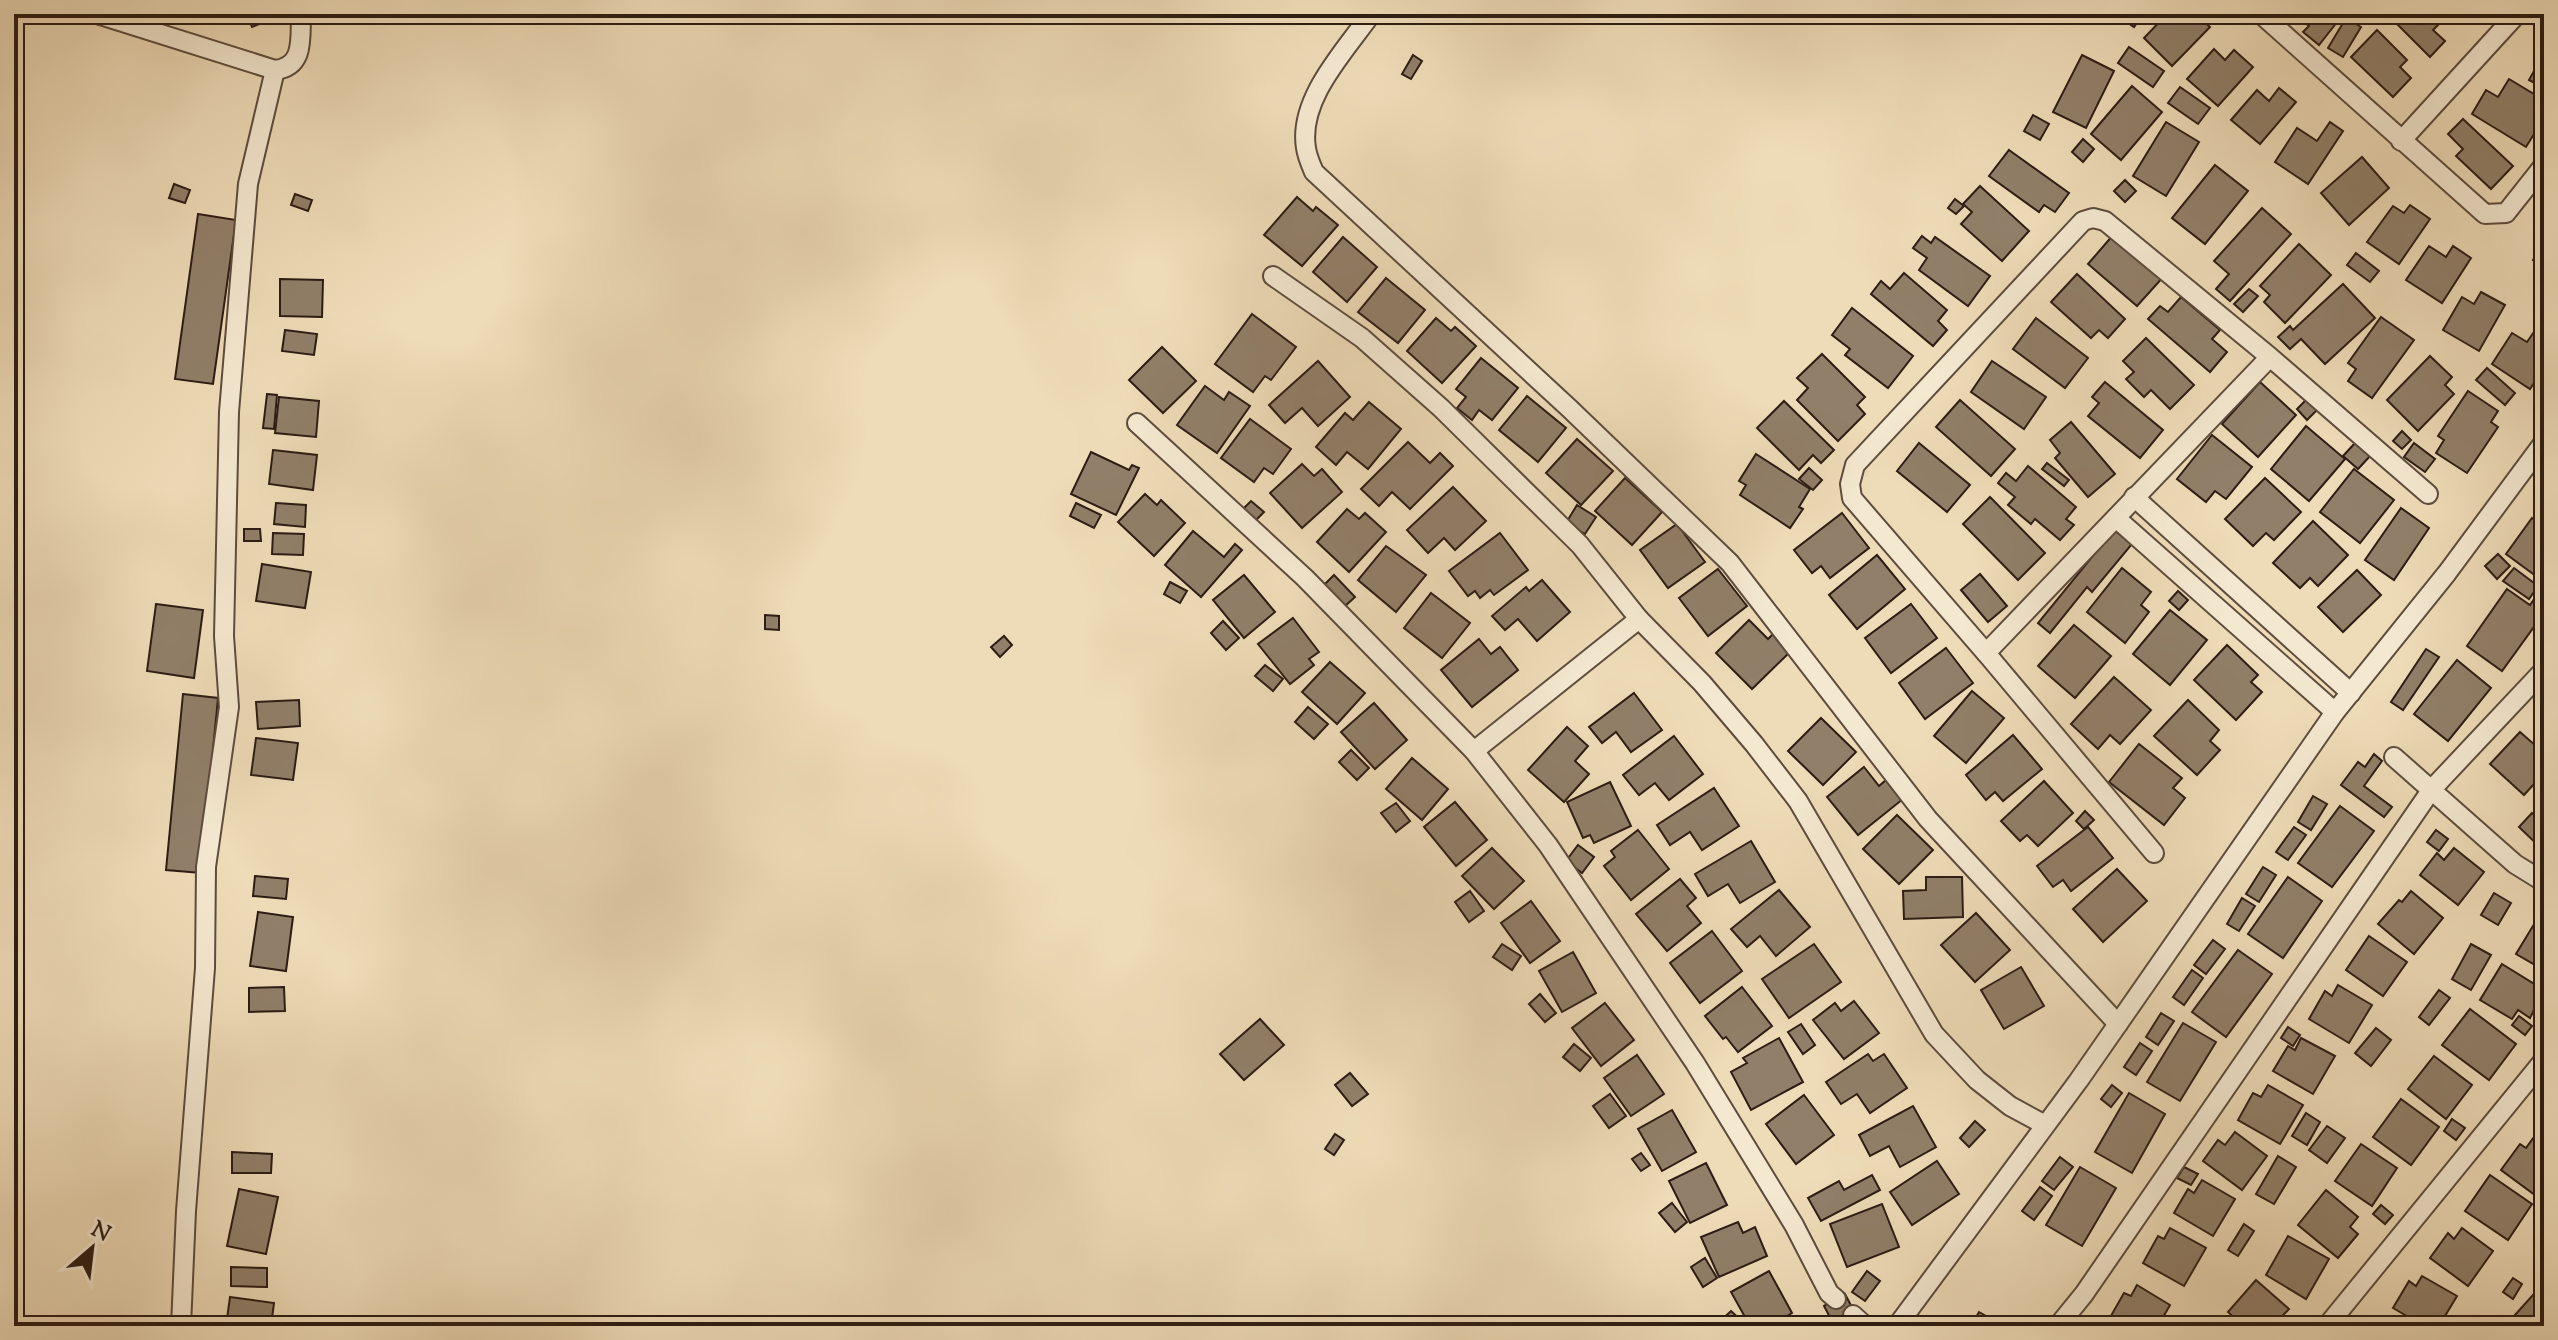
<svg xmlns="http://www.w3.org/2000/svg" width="2558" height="1340" font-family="'Sorts Mill Goudy',serif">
	<rect width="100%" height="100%" fill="#eedbb7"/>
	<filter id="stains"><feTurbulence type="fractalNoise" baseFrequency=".0025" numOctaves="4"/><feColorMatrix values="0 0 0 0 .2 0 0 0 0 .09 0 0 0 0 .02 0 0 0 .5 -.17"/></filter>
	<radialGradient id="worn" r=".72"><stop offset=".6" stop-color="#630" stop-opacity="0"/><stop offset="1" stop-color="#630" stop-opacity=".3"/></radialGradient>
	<g fill="#917f69" stroke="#2d1c14" stroke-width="2">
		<path d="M247,14H272L274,18L252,27Z"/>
		<path d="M2115,14H2143L2134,27Z"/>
		<path d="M2167,14H2171L2179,22L2186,14H2196L2210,27L2172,66L2144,38Z"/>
		<path d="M2294,14H2337L2341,17L2319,45L2303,32L2309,26Z"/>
		<path d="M2391,14H2439L2444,19L2433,30L2445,41L2430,57L2389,16Z"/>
		<path d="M2346,18L2361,27L2343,57L2328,48Z"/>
		<path d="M2377,30L2407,60L2400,67L2411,78L2393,97L2351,57Z"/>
		<path d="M2129,47L2164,71L2153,87L2118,63Z"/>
		<path d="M2214,49L2225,60L2234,50L2253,67L2218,106L2187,79Z"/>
		<path d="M1413,55L1422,61L1411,79L1402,74Z"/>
		<path d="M2082,55L2114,71L2086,128L2053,112Z"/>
		<path d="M2539,62L2544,65V88L2529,80Z"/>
		<path d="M2509,79L2544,100V118L2526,147L2472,114L2486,90L2498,97Z"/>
		<path d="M2132,86L2162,112L2121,160L2091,134Z"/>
		<path d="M2180,87L2210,108L2198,124L2168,103Z"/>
		<path d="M2279,88L2296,102L2260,144L2231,120L2257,90L2269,101Z"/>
		<path d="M2033,115L2049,124L2040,140L2024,131Z"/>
		<path d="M2463,119L2513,166L2491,189L2456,156L2463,149L2448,134Z"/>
		<path d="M2166,122L2199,142L2166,196L2133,176Z"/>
		<path d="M2330,122L2343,131L2308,184L2275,162L2297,128L2317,141Z"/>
		<path d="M2083,139L2094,149L2083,162L2072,152Z"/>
		<path d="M2009,150L2069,193L2055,212L2044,205L2039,212L1989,176Z"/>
		<path d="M2362,157L2389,188L2349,225L2321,193Z"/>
		<path d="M2215,165L2248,191L2205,244L2172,218Z"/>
		<path d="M2125,180L2136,191L2125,202L2114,191Z"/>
		<path d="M174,184L190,190L185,203L169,198Z"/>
		<path d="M1980,186L2029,231L2002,261L1961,224L1972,212L1963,204Z"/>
		<path d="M295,194L312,200L308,211L291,205Z"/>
		<path d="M1297,197L1313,211L1316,207L1338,225L1302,266L1264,235Z"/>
		<path d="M1955,199L1964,206L1956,214L1948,208Z"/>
		<path d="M2410,205L2430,219L2399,264L2367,242L2393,206L2404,213Z"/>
		<path d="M2262,208L2291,234L2230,301L2216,289L2229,274L2214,261Z"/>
		<path d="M198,214L236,220L213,384L175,379Z"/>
		<path d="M2114,234L2164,276L2137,306L2088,264Z"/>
		<path d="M1922,236L1931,243L1935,237L1990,276L1968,306L1919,270L1927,258L1913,248Z"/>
		<path d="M1343,237L1377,267L1347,302L1313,272Z"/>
		<path d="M2544,240V283L2535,278L2542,265L2533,260Z"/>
		<path d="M2299,244L2331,275L2285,323L2264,302L2270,295L2260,286Z"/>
		<path d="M2429,246L2446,257L2453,246L2471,258L2442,303L2406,280Z"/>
		<path d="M2356,253L2379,271L2370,282L2347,265Z"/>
		<path d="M1904,273L1947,310L1938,321L1947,330L1933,346L1871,294L1881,281L1890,289Z"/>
		<path d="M2077,274L2125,319L2108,338L2099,330L2091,338L2051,302Z"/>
		<path d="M1386,278L1425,310L1398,343L1358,312Z"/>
		<path d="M280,279L323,280L322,317L280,316Z"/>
		<path d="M2343,284L2375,318L2325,364L2301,339L2290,349L2278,337L2290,326L2293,330Z"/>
		<path d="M2249,289L2258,296L2243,312L2234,304Z"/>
		<path d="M2481,292L2505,305L2479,351L2443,330L2462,297L2474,304Z"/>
		<path d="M2181,297L2220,330L2212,339L2227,352L2210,372L2148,319L2160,306L2168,312Z"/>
		<path d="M1852,308L1913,356L1888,388L1845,355L1850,349L1832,335Z"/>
		<path d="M1252,314L1296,347L1271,380L1265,376L1253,392L1215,364Z"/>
		<path d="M2381,317L2414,340L2372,398L2348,381L2356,369L2348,363Z"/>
		<path d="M1436,318L1451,331L1455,327L1476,346L1442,383L1407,351Z"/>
		<path d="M2036,318L2088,358L2065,388L2013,349Z"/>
		<path d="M2536,329L2544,335V368L2530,389L2492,364L2512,333L2527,342Z"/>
		<path d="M285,330L317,334L314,355L282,351Z"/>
		<path d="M2146,338L2194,385L2170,409L2151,390L2144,397L2126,379L2134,372L2123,361Z"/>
		<path d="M1162,347L1196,381L1163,413L1129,380Z"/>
		<path d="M1822,354L1865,397L1857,405L1865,414L1838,441L1797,400L1808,388L1797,378Z"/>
		<path d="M2430,356L2452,377L2445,385L2454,394L2418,431L2387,400Z"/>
		<path d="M1481,358L1518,388L1492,420L1479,410L1472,420L1457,408L1466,397L1456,389Z"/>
		<path d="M1318,361L1350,397L1318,426L1302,408L1285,423L1269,405Z"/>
		<path d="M1992,361L2046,397L2024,429L1971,392Z"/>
		<path d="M2487,368L2515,393L2505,405L2476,380Z"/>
		<path d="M2105,382L2163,430L2140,458L2088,416L2099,403L2092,397Z"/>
		<path d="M2260,382L2296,415L2258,457L2222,424Z"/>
		<path d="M1205,386L1224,400L1229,392L1250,406L1217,453L1177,425Z"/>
		<path d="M2468,391L2498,411L2491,422L2498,427L2467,473L2436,453L2444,440L2438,436Z"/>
		<path d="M267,394L277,395L274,429L263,428Z"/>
		<path d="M1527,396L1566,428L1538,462L1499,430Z"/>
		<path d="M279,397L319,401L316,437L275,433Z"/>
		<path d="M2307,399L2317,410L2307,420L2297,409Z"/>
		<path d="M1960,400L2015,449L1991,476L1936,427Z"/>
		<path d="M1784,401L1834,450L1821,463L1813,455L1799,470L1757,428Z"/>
		<path d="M1369,402L1401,429L1368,469L1347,452L1336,465L1316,447L1345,413L1353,420Z"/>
		<path d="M1250,419L1291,449L1273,474L1264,468L1254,482L1221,458Z"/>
		<path d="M2071,422L2115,474L2088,497L2055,458L2060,453L2050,440Z"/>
		<path d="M2306,426L2345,459L2309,501L2271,469Z"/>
		<path d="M2402,431L2411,440L2402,449L2393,441Z"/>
		<path d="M2212,435L2252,467L2226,499L2215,491L2206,502L2177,479Z"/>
		<path d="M1577,439L1613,471L1581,505L1546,473Z"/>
		<path d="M1408,442L1430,463L1440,453L1453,466L1410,509L1392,492L1379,506L1361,489Z"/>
		<path d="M2356,442L2371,455L2358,469L2343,456Z"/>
		<path d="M1919,443L1970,485L1947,512L1897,471Z"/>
		<path d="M2414,443L2435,459L2425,472L2404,457Z"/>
		<path d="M273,450L317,455L313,490L269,484Z"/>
		<path d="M1091,452L1129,470L1132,465L1139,468L1116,515L1071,494Z"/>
		<path d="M1756,454L1810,489L1799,507L1803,509L1790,528L1740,495L1746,485L1739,481Z"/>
		<path d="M2047,463L2069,480L2064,486L2042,469Z"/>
		<path d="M1302,464L1314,476L1322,469L1342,492L1302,528L1270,493Z"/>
		<path d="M2028,466L2076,507L2066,519L2074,525L2060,540L2035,519L2031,524L2008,505L2015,497L1998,483L2006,473L2016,481Z"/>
		<path d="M1809,468L1822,480L1813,490L1799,479Z"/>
		<path d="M2354,469L2394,500L2360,543L2320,512Z"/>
		<path d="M1625,478L1662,512L1632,545L1595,511Z"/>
		<path d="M2265,478L2301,512L2274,540L2266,533L2253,546L2225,519Z"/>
		<path d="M1453,487L1486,521L1455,550L1444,538L1428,553L1407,530Z"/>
		<path d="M1145,494L1157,505L1161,500L1185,523L1154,556L1118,522Z"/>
		<path d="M1990,497L2045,553L2018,580L1963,524Z"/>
		<path d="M1251,501L1264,512L1255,521L1243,509Z"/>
		<path d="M276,503L306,505L305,527L274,524Z"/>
		<path d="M1076,503L1101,515L1094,528L1070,516Z"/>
		<path d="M1577,505L1596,517L1585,534L1566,523Z"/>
		<path d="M2401,508L2429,528L2394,580L2365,560Z"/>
		<path d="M1347,509L1359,519L1365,513L1386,532L1349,572L1317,542Z"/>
		<path d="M1842,513L1869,548L1830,578L1821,566L1812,573L1794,550Z"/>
		<path d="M2532,518L2544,527V582L2506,554Z"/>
		<path d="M2313,521L2348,555L2318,586L2310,578L2300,588L2273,563Z"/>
		<path d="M1677,524L1705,562L1668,588L1640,550Z"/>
		<path d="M244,529H260L261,541H244Z"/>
		<path d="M2114,530L2132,544L2092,592L2087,587L2050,633L2038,623Z"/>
		<path d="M1193,531L1224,557L1235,544L1242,550L1201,597L1165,565Z"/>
		<path d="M273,533L304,534L303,555L272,554Z"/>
		<path d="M1500,533L1528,570L1494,595L1490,590L1480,598L1475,591L1468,596L1449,571Z"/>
		<path d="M1386,546L1426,575L1396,612L1358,580Z"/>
		<path d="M2498,554L2510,566L2497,579L2485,566Z"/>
		<path d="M1877,555L1905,589L1857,629L1829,595Z"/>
		<path d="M262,564L311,572L305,608L256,601Z"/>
		<path d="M2122,568L2151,592L2141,605L2149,612L2125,643L2087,612Z"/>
		<path d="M2514,568L2538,586L2529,599L2503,581Z"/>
		<path d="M1718,569L1747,606L1708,636L1679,598Z"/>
		<path d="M2357,570L2381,595L2343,632L2318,607Z"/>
		<path d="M1980,574L2007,606L1988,622L1961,590Z"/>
		<path d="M1244,575L1275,612L1244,638L1213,600Z"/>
		<path d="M1334,575L1355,597L1344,607L1323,586Z"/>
		<path d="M1542,580L1570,612L1537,641L1518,619L1505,630L1492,616L1526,587L1529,591Z"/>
		<path d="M1170,582L1187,591L1180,603L1164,594Z"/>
		<path d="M2507,589L2530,605L2541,589L2544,591V613L2502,671L2467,646Z"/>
		<path d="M2178,591L2188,600L2179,610L2169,601Z"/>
		<path d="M1431,593L1470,623L1442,658L1404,628Z"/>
		<path d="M156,604L203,610L194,678L147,671Z"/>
		<path d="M1911,604L1937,638L1891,673L1865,638Z"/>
		<path d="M2170,610L2207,640L2170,685L2133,654Z"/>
		<path d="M765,615L779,616V630L765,629Z"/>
		<path d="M1293,618L1319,652L1309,659L1314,665L1290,684L1258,644Z"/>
		<path d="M1749,620L1768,639L1775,632L1792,650L1752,689L1716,653Z"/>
		<path d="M1223,621L1239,638L1226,650L1211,633Z"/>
		<path d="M2074,625L2111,656L2075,698L2038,666Z"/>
		<path d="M1004,636L1012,645L1000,657L991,647Z"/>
		<path d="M1479,639L1491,654L1500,647L1518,670L1472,707L1441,670Z"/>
		<path d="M2227,645L2258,675L2251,682L2262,692L2236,720L2194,680Z"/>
		<path d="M1946,648L1973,683L1925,719L1899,683Z"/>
		<path d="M2426,649L2439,657L2403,710L2391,702Z"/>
		<path d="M2457,660L2491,688L2448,741L2414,714Z"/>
		<path d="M1330,662L1365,693L1337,724L1302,692Z"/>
		<path d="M1265,665L1283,679L1273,691L1255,676Z"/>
		<path d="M2114,677L2151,710L2120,744L2110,735L2098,749L2071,724Z"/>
		<path d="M1972,691L2004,718L1966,763L1934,736Z"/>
		<path d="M1634,693L1662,730L1631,752L1616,732L1602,743L1589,727Z"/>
		<path d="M183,694L218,698L201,873L166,870Z"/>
		<path d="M299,700L300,726L258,729L256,702Z"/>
		<path d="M2188,700L2219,730L2210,741L2220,750L2197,775L2154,736Z"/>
		<path d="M1374,703L1407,740L1375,769L1341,732Z"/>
		<path d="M1308,707L1328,724L1314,739L1295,722Z"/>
		<path d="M1821,718L1856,752L1823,785L1788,751Z"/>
		<path d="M1567,727L1588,746L1575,761L1589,774L1564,802L1528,770Z"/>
		<path d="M2520,732L2544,753V773L2524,795L2490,764Z"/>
		<path d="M2013,735L2042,769L2003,801L1995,792L1986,800L1966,775Z"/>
		<path d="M1674,736L1703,774L1669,800L1655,783L1639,795L1623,775Z"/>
		<path d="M256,738L298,743L293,780L251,775Z"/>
		<path d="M2139,744L2182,778L2173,788L2185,798L2164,825L2109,782Z"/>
		<path d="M1351,750L1369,768L1357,780L1339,762Z"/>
		<path d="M2374,754L2382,761L2364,786L2392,807L2384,817L2341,785L2358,762L2365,767Z"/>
		<path d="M1412,758L1448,789L1422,820L1386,789Z"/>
		<path d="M1864,767L1879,786L1886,780L1903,799L1858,835L1827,797Z"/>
		<path d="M2044,781L2073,813L2038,846L2027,835L2020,841L2001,821Z"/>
		<path d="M1610,782L1631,826L1594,843L1590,835L1583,838L1567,802Z"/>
		<path d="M1714,788L1739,826L1702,850L1690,832L1670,845L1657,825Z"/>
		<path d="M2313,796L2327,804L2311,830L2298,822Z"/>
		<path d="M1455,802L1487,840L1456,866L1424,827Z"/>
		<path d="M1396,803L1410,821L1396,832L1381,813Z"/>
		<path d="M2340,806L2374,831L2332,887L2298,863Z"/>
		<path d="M2085,811L2094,820L2084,829L2076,821Z"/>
		<path d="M2532,813L2544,825L2543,850L2519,827Z"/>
		<path d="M1897,815L1933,850L1899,884L1863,849Z"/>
		<path d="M2088,827L2113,858L2071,891L2063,880L2053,887L2037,866Z"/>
		<path d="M2294,827L2306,835L2288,860L2276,852Z"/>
		<path d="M1638,830L1669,869L1631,900L1604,866L1615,857L1611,851Z"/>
		<path d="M2436,830L2448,839L2439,851L2427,842Z"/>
		<path d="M1751,841L1775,882L1740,903L1728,884L1708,896L1695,874Z"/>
		<path d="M1578,845L1594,857L1582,873L1566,861Z"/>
		<path d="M1492,848L1524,881L1494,909L1462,876Z"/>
		<path d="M2454,848L2484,872L2458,905L2420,875L2437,853L2444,860Z"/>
		<path d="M2263,867L2276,875L2259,902L2246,894Z"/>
		<path d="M2117,869L2147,901L2103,942L2073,909Z"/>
		<path d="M255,876L288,879L286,899L253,896Z"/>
		<path d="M1926,877H1962L1963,917L1904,919L1903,891L1926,890Z"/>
		<path d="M2288,877L2322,901L2283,958L2248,934Z"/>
		<path d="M1680,879L1696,898L1687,906L1701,923L1667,951L1636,914Z"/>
		<path d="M1779,890L1810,927L1776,956L1760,936L1747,947L1731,929Z"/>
		<path d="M1470,891L1484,911L1469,922L1455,902Z"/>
		<path d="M2411,891L2443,918L2414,954L2378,924L2399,900L2402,902Z"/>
		<path d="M2494,893L2511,903L2498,925L2481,915Z"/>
		<path d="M2242,898L2255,906L2239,931L2227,924Z"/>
		<path d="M1531,901L1560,941L1530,963L1501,923Z"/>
		<path d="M258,912L293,917L286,971L250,966Z"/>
		<path d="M1976,913L2010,950L1975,982L1941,945Z"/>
		<path d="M2539,916L2544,919L2542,969L2516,954Z"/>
		<path d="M1712,931L1742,971L1700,1003L1670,963Z"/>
		<path d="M2369,936L2407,962L2383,996L2346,970Z"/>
		<path d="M2213,940L2225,949L2206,974L2194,965Z"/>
		<path d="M1502,944L1521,956L1512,970L1493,957Z"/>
		<path d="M1814,944L1841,982L1789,1018L1762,979Z"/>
		<path d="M2471,944L2491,955L2471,990L2452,979Z"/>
		<path d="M2238,950L2272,974L2226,1037L2192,1012Z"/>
		<path d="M1573,952L1596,993L1562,1012L1539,971Z"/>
		<path d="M2502,964L2544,990L2530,1018L2518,1010L2512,1019L2480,1000Z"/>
		<path d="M2021,967L2044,1006L2004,1029L1981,990Z"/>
		<path d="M2192,970L2203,978L2184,1005L2173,997Z"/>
		<path d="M2338,985L2372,1005L2349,1043L2309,1019L2325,991L2332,996Z"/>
		<path d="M284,987L285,1011L249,1012V988Z"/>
		<path d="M1742,987L1772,1026L1738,1052L1726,1037L1723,1039L1705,1016Z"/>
		<path d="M2439,990L2450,998L2429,1025L2419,1017Z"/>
		<path d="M1540,994L1556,1013L1545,1022L1529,1004Z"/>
		<path d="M1854,1001L1879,1033L1844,1059L1813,1020L1835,1003L1841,1011Z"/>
		<path d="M1605,1003L1634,1040L1601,1066L1572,1028Z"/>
		<path d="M2470,1009L2516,1044L2489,1080L2442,1045Z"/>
		<path d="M2161,1013L2174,1021L2158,1045L2146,1037Z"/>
		<path d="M2519,1016L2532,1026L2525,1035L2512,1025Z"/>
		<path d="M1260,1019L1284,1045L1244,1080L1220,1054Z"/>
		<path d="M2183,1023L2216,1042L2180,1101L2147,1082Z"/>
		<path d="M1801,1024L1815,1045L1803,1054L1788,1032Z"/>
		<path d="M2288,1027L2300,1035L2293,1046L2281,1038Z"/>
		<path d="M2376,1028L2391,1040L2371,1066L2355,1053Z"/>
		<path d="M1779,1038L1803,1082L1751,1110L1731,1072L1747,1063L1743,1058Z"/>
		<path d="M2301,1038L2335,1056L2313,1094L2273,1071L2288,1046L2295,1050Z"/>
		<path d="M2140,1043L2152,1051L2136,1075L2124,1067Z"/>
		<path d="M1574,1044L1591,1058L1580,1071L1563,1057Z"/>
		<path d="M1868,1054L1873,1061L1884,1054L1907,1088L1870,1113L1857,1094L1841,1104L1826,1082Z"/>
		<path d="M1637,1055L1664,1094L1631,1116L1604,1078Z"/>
		<path d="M2434,1056L2472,1085L2446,1119L2408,1089Z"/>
		<path d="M1350,1073L1368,1094L1352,1106L1335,1085Z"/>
		<path d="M2112,1085L2122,1093L2111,1107L2101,1099Z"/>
		<path d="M2268,1085L2303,1105L2280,1144L2238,1120L2253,1093L2261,1097Z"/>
		<path d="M2129,1093L2165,1114L2132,1173L2095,1152Z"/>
		<path d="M1610,1094L1626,1116L1609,1128L1593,1106Z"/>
		<path d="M1804,1095L1834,1135L1796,1164L1766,1124Z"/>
		<path d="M2401,1099L2439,1127L2411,1165L2373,1137Z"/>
		<path d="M1913,1106L1936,1147L1900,1167L1889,1146L1870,1156L1859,1135Z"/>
		<path d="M1672,1110L1696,1152L1662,1171L1638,1129Z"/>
		<path d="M2306,1113L2320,1122L2307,1145L2292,1136Z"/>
		<path d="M2452,1119L2465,1128L2456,1140L2444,1131Z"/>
		<path d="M1975,1121L1985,1130L1969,1147L1960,1138Z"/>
		<path d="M2327,1126L2345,1138L2327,1163L2309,1150Z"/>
		<path d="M2235,1132L2267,1156L2242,1190L2203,1161L2218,1140L2225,1145Z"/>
		<path d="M1335,1134L1344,1140L1334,1155L1325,1149Z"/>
		<path d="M2534,1137L2544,1145V1191L2539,1198L2501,1170L2520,1144L2526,1148Z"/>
		<path d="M2361,1144L2397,1168L2372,1206L2335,1181Z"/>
		<path d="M232,1152L272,1154L271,1173H232Z"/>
		<path d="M1641,1153L1650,1165L1641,1171L1632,1159Z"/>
		<path d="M2278,1156L2296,1167L2274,1204L2256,1194Z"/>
		<path d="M2060,1157L2073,1167L2054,1190L2042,1181Z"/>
		<path d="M1937,1161L1959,1194L1912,1225L1890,1192Z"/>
		<path d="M1706,1163L1727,1205L1690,1223L1669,1181Z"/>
		<path d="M2080,1167L2116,1188L2082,1246L2046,1225Z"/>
		<path d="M2184,1167L2198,1174L2191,1185L2177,1178Z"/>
		<path d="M1872,1175L1880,1190L1821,1221L1808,1198L1839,1181L1844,1190Z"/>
		<path d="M2490,1175L2532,1204L2508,1240L2465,1211Z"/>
		<path d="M2202,1180L2235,1199L2213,1236L2174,1213L2188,1189L2194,1193Z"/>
		<path d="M2040,1187L2052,1196L2034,1220L2022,1211Z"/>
		<path d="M239,1189L278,1197L266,1254L227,1246Z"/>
		<path d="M2326,1190L2358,1217L2350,1227L2358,1234L2338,1258L2298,1225Z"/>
		<path d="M1672,1203L1687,1222L1675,1232L1659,1213Z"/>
		<path d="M1882,1204L1899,1247L1847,1267L1830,1224Z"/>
		<path d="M2381,1205L2393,1215L2385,1224L2373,1214Z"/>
		<path d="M1738,1222L1743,1233L1755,1227L1767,1256L1719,1277L1701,1237Z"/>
		<path d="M2244,1224L2254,1231L2238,1256L2228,1250Z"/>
		<path d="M2170,1228L2206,1248L2184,1286L2143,1263L2158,1236L2164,1239Z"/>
		<path d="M2462,1228L2493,1251L2468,1286L2430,1258L2448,1233L2454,1239Z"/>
		<path d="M2288,1236L2329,1259L2306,1299L2266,1275Z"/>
		<path d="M1705,1258L1717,1278L1703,1287L1691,1267Z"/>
		<path d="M231,1267L267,1268V1287L231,1286Z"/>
		<path d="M1769,1271L1792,1313L1770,1326H1750L1731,1292Z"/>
		<path d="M1867,1271L1880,1281L1865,1301L1852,1292Z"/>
		<path d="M2422,1276L2457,1296L2439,1326H2424L2393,1308L2409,1281L2416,1286Z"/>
		<path d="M2513,1278L2522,1284L2513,1299L2503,1292Z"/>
		<path d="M2256,1280L2289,1309L2273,1326H2243L2228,1312Z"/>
		<path d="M2137,1285L2170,1305L2158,1326H2118L2108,1321L2124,1293L2131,1296Z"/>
		<path d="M2542,1285L2544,1326H2524L2514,1316Z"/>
		<path d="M1845,1294L1855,1313L1834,1325L1824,1306Z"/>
		<path d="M230,1297L274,1303L271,1326H226Z"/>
		<path d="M1731,1311L1747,1326L1717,1324Z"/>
		<path d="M1979,1312L2004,1326H1971Z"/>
	</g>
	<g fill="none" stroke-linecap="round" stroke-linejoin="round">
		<g stroke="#5d4c3d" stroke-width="22">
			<g id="street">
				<path d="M97,14L275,70C305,67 300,38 301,14"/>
				<path d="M1371,14C1345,51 1298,99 1306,148C1307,156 1311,165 1314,172L1570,409L1730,563L1928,819L2118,1024"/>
				<path d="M2261,14L2485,214L2506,213L2544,165"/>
				<path d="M2401,141L2517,14"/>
				<path d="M1273,276L1362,338L1441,408L1580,545L1639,619L1702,683L1754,744L1798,801L1934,1034L1977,1080L2010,1106L2045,1125"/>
				<path d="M2270,357L1986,653L1852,498L1850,484L1855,465L2083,221L2093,218L2105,221L2270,357L2428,494"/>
				<path d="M1137,423L1305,578L1474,751L1548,845L1695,1063L1794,1225L1829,1293L1836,1299"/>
				<path d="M2134,497L2351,693"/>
				<path d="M2116,518L2335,712"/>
				<path d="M1986,653L2154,853"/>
				<path d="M1474,751L1639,619"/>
				<path d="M2394,757L2515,864L2544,882"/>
				<path d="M1853,1315L1865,1326"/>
				<path d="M181,1326L186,1211L205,968L206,867L229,707L224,636L229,412L248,184L275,70"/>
				<path d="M1897,1326L2079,1080L2335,712L2447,573L2544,442"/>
				<path d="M2058,1326L2084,1294L2432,789L2544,670"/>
				<path d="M2327,1326L2544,1060"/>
			</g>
		</g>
		<use href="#street" stroke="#f4e8d0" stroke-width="18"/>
	</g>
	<rect width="2558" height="1340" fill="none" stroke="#eedbb7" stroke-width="48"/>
	<rect x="16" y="16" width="2526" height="1308" fill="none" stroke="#2d1c14" stroke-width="4"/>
	<rect x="24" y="24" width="2510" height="1292" fill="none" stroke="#2d1c14" stroke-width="2"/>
	<g transform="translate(92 1248) rotate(28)" stroke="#f4e8d0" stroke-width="6" paint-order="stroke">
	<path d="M0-6L14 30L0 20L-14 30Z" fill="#2d1c14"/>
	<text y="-12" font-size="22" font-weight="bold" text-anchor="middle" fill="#2d1c14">N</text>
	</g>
	<rect width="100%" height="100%" filter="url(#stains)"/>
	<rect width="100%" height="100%" fill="url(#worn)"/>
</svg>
